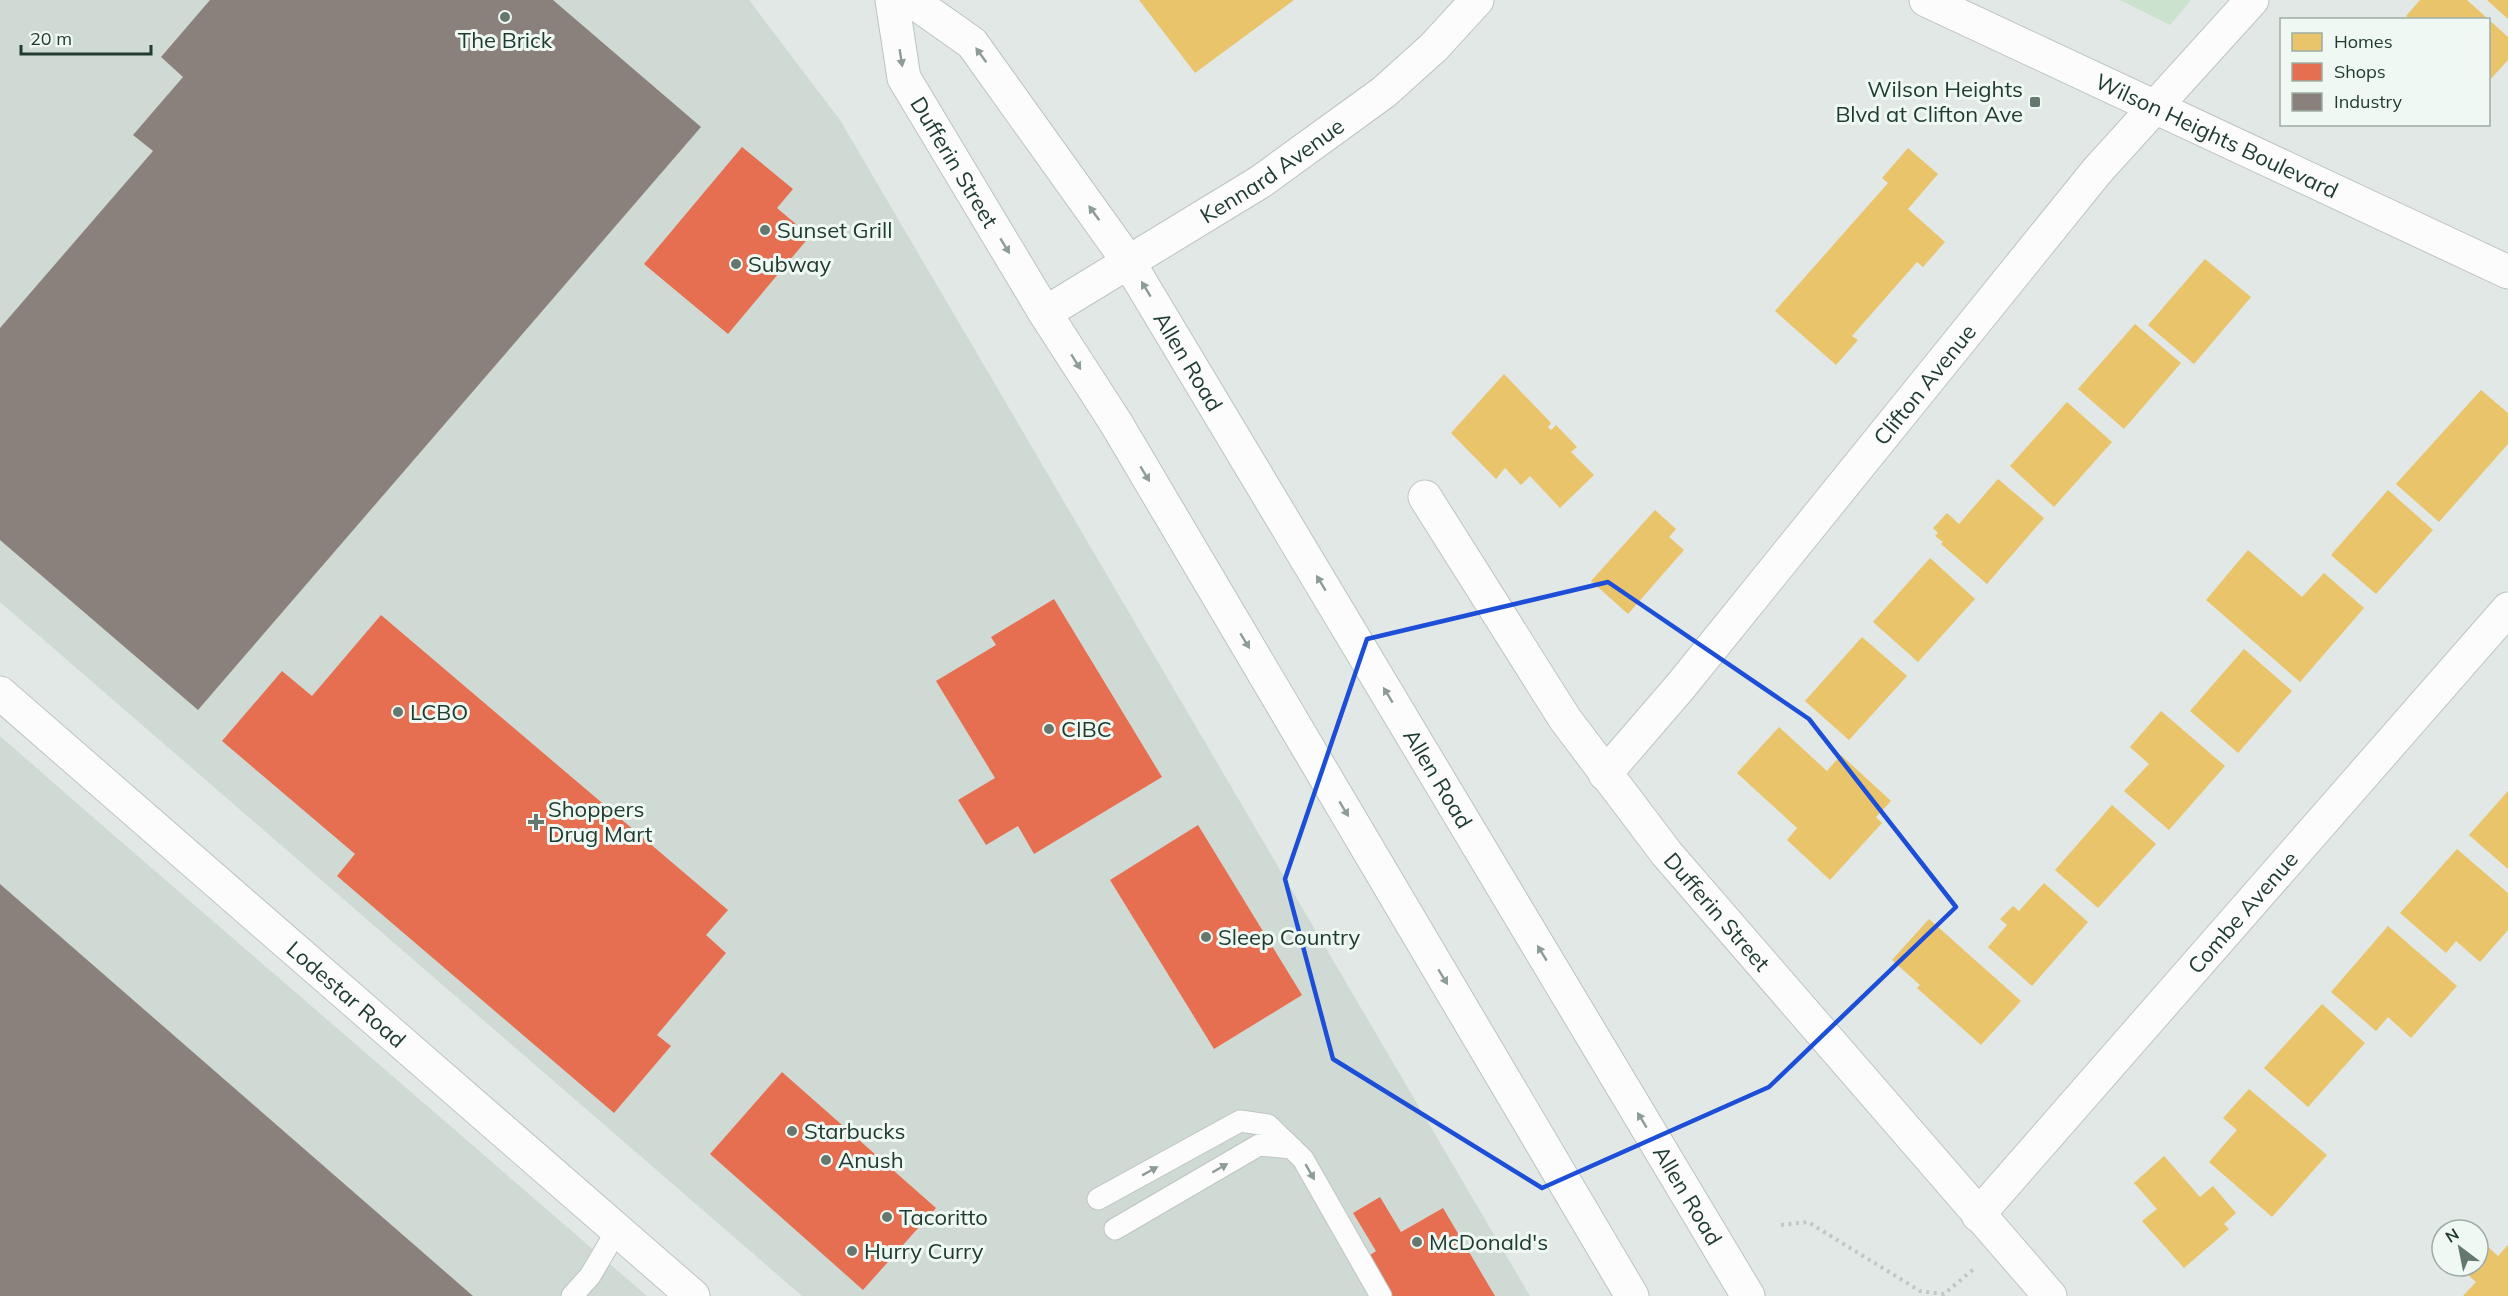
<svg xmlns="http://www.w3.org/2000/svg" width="2508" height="1296" font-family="Mulish,sans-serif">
	<rect width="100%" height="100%" fill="#e2e8e5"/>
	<g fill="#d0dad4">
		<path d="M0,0H749L840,120L1530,1296H802L0,602Z"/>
		<path d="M0,736L95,819L647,1296H0Z"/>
	</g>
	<path fill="#cae2ce" d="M2120,0H2191L2170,25Z"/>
	<g fill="#e9c46a">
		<path d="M1139,0H1294L1195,73Z"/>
		<path d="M2420,0H2467L2508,37V60L2488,82V20H2410L2406,16Z"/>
		<path d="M2487,0H2508V19Z"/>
		<path d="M1908,148L1938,174L1908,209L1945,242L1923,267L1917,262L1852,336L1858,340L1836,365L1775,311L1888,183L1882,178Z"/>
		<path d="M2205,259L2251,297L2194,364L2148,325Z"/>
		<path d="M2135,324L2181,363L2124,429L2078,389Z"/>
		<path d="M1504,374L1551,423L1548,427L1551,430L1556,425L1577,447L1571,452L1594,475L1560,508L1530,476L1521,485L1505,468L1496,479L1451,433Z"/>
		<path d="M2481,390L2508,413V444L2439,522L2396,484Z"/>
		<path d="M2067,402L2112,442L2054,507L2010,466Z"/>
		<path d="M1998,479L2044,518L1987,584L1941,544L1943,542L1935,536L1938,533L1933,528L1947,513L1959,524Z"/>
		<path d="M2388,490L2433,530L2376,594L2331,555Z"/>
		<path d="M1655,510L1676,529L1669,537L1684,550L1628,614L1591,581Z"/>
		<path d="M2248,550L2302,597L2324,573L2364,608L2300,682L2206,600Z"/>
		<path d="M1930,558L1975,599L1918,662L1873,622Z"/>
		<path d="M1862,637L1907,676L1849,740L1805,701Z"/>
		<path d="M2244,649L2292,691L2238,753L2190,711Z"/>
		<path d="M2161,711L2225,766L2169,830L2124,791L2149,764L2130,747Z"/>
		<path d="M1779,727L1827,771L1841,755L1891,801L1876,817L1882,823L1830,880L1787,840L1797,828L1737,773Z"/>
		<path d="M2508,791V869L2469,835Z"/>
		<path d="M2112,805L2156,844L2098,908L2055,870Z"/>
		<path d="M2457,849L2508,893V930L2480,962L2456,941L2446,953L2400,913Z"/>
		<path d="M2044,883L2088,922L2032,986L1988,947L2007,925L2000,919L2013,906L2019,911Z"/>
		<path d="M1929,919L2021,1001L1981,1045L1917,988L1920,985L1892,960Z"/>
		<path d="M2388,926L2457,986L2411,1038L2388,1017L2376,1031L2331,992Z"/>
		<path d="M2322,1004L2365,1043L2308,1107L2264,1068Z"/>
		<path d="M2249,1089L2327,1155L2272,1217L2209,1162L2237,1130L2223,1118Z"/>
		<path d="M2164,1156L2200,1197L2213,1186L2236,1213L2224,1224L2229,1229L2184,1268L2142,1221L2157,1209L2134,1183Z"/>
		<path d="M2478,1238L2498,1256L2508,1245V1296H2463L2476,1282L2458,1266H2478Z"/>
	</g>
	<g fill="#e76f51">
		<path d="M742,147L793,189L777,208L810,236L728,334L644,264Z"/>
		<path d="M1054,599L1162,777L1034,854L1018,826L986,845L958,800L995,778L936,681L996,645L991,637Z"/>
		<path d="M381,615L728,910L706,935L726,953L657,1035L671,1046L614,1113L337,876L355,854L222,741L282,671L312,696Z"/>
		<path d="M1198,825L1302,995L1214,1049L1110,880Z"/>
		<path d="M782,1072L936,1208L863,1290L710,1154Z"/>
		<path d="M1380,1197L1401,1232L1443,1208L1495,1296H1382L1361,1261L1376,1251L1353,1213Z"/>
	</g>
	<g fill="#8a817c">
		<path d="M210,0H553L701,127L198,710L0,540V328L153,151L133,135L183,77L161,57Z"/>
		<path d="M0,884L473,1296H0Z"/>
	</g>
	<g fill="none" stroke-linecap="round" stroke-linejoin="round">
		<g stroke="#bfc5c2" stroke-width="23">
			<g id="lane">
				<path d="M1098,1199L1240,1121L1268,1125L1303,1159L1381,1296"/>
				<path d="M1115,1229L1259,1145L1292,1148"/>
				<path d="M572,1296L590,1276L617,1230"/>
			</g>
		</g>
		<g stroke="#bfc5c2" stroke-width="35">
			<g id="street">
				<path id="s1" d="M1425,497L1565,719L1667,854L2050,1296"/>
				<path id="s2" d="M0,693L693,1296"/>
				<path id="s3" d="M1605,774L1680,687L2097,171L2252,0"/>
				<path id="s4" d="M1978,1215L2508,609"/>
			</g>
		</g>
		<g stroke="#bcc4c0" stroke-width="35">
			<g id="secondary">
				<path id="s5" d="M892,0L904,78L1045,313L1116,423L1632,1296"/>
				<path id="s6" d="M911,0L972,43L1128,261L1748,1296"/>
				<path id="s7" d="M1926,0L2508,272"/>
				<path id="s8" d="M1045,313L1260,182L1384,92L1434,47L1477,0"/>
			</g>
		</g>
		<path stroke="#bfc8c5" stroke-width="4" stroke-dasharray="3 4.5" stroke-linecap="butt" d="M1781,1225L1808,1222L1920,1291L1944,1294L1975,1268"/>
		<use href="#lane" stroke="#fbfcfb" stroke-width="21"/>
		<use href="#street" stroke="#fbfcfb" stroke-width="33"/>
		<use href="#secondary" stroke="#fbfcfb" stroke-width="33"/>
	</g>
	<defs><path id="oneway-solid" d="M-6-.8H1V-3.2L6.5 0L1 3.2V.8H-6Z" transform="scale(1.5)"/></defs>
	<g fill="#8e9c96">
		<use href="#oneway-solid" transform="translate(981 55) rotate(-126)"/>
		<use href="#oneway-solid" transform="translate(901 58) rotate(81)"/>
		<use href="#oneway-solid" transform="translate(1094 213) rotate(-126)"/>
		<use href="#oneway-solid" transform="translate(1005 246) rotate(59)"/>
		<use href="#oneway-solid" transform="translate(1146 289) rotate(-121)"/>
		<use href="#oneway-solid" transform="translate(1076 362) rotate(58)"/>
		<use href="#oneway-solid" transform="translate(1145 474) rotate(59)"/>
		<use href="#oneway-solid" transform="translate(1321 583) rotate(-121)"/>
		<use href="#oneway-solid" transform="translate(1245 641) rotate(59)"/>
		<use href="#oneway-solid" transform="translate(1388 695) rotate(-121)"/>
		<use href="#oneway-solid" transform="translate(1344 809) rotate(59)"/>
		<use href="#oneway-solid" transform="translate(1542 953) rotate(-121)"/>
		<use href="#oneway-solid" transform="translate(1443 977) rotate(59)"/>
		<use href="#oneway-solid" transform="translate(1642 1120) rotate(-121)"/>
		<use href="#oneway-solid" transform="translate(1220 1168) rotate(-30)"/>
		<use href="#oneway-solid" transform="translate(1150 1171) rotate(-29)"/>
		<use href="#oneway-solid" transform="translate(1310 1172) rotate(60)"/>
	</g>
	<path fill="none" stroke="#1d4ed8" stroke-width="4.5" stroke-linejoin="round" d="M1608,582L1809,719L1956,907L1769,1087L1542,1188L1333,1059L1285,879L1367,639Z"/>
	<g fill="#64786f" stroke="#f0f8f3" stroke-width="2">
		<circle cx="505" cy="17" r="6"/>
		<rect x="2029" y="96" width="12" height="12" rx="3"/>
		<circle cx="765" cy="230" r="6"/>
		<circle cx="736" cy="264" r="6"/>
		<circle cx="398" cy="712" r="6"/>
		<circle cx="1049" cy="729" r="6"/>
		<path d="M533 813h6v6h6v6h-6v6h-6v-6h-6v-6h6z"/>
		<circle cx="1206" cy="937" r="6"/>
		<circle cx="792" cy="1131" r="6"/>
		<circle cx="826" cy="1160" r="6"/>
		<circle cx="887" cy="1217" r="6"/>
		<circle cx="1417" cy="1242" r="6"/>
		<circle cx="852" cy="1251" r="6"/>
	</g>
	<g text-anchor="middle" stroke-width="6" stroke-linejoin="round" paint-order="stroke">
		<g font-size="22" fill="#203c30" stroke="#f0f8f3" text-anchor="start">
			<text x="505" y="48" text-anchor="middle">The Brick</text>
			<text x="2023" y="97" text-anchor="end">Wilson Heights<tspan x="2023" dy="25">Blvd at Clifton Ave</tspan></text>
			<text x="777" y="238">Sunset Grill</text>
			<text x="748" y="272">Subway</text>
			<text x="410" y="720">LCBO</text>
			<text x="1061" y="737">CIBC</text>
			<text x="548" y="817">Shoppers<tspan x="548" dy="25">Drug Mart</tspan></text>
			<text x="1218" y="945">Sleep Country</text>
			<text x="804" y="1139">Starbucks</text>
			<text x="838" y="1168">Anush</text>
			<text x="899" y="1225">Tacoritto</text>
			<text x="1429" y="1250">McDonald's</text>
			<text x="864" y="1259">Hurry Curry</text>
		</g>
		<g font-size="22" fill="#203c30" stroke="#f0f8f3">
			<text dy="8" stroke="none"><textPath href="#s7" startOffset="321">Wilson Heights Boulevard</textPath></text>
			<text dy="8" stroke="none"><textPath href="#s5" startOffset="177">Dufferin Street</textPath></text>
			<text dy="8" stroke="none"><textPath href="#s8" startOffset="268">Kennard Avenue</textPath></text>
			<text dy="8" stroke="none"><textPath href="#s6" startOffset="460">Allen Road</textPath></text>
			<text dy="8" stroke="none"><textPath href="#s3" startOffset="504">Clifton Avenue</textPath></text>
			<text dy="8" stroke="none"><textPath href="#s6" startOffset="946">Allen Road</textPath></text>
			<text dy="8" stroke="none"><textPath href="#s1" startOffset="508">Dufferin Street</textPath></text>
			<text dy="8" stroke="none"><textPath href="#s4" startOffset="402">Combe Avenue</textPath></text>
			<text dy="8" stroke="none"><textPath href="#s2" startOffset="459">Lodestar Road</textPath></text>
			<text dy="8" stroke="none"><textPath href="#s6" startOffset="1432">Allen Road</textPath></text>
		</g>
	</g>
	<rect x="2280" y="18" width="210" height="108" fill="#f0f8f3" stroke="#9dada5" stroke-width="1.5"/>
	<rect x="2292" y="33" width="30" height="18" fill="#e9c46a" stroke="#9dada5" stroke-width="1.5"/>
	<text x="2334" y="48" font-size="18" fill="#203c30">Homes</text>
	<rect x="2292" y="63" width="30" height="18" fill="#e76f51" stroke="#9dada5" stroke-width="1.5"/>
	<text x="2334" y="78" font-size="18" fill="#203c30">Shops</text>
	<rect x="2292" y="93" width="30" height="18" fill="#8a817c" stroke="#9dada5" stroke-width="1.5"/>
	<text x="2334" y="108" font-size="18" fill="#203c30">Industry</text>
	<g transform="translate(2460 1248) rotate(328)"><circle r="28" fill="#f0f8f3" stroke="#9dada5" stroke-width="1.5"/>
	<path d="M0-4.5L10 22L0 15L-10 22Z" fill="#64786f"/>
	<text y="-9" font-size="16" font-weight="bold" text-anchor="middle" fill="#203c30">N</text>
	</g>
	<path d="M21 45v9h130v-9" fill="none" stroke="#203c30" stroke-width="3"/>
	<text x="30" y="45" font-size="18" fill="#203c30" stroke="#f0f8f3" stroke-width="4.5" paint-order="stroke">20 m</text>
</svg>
